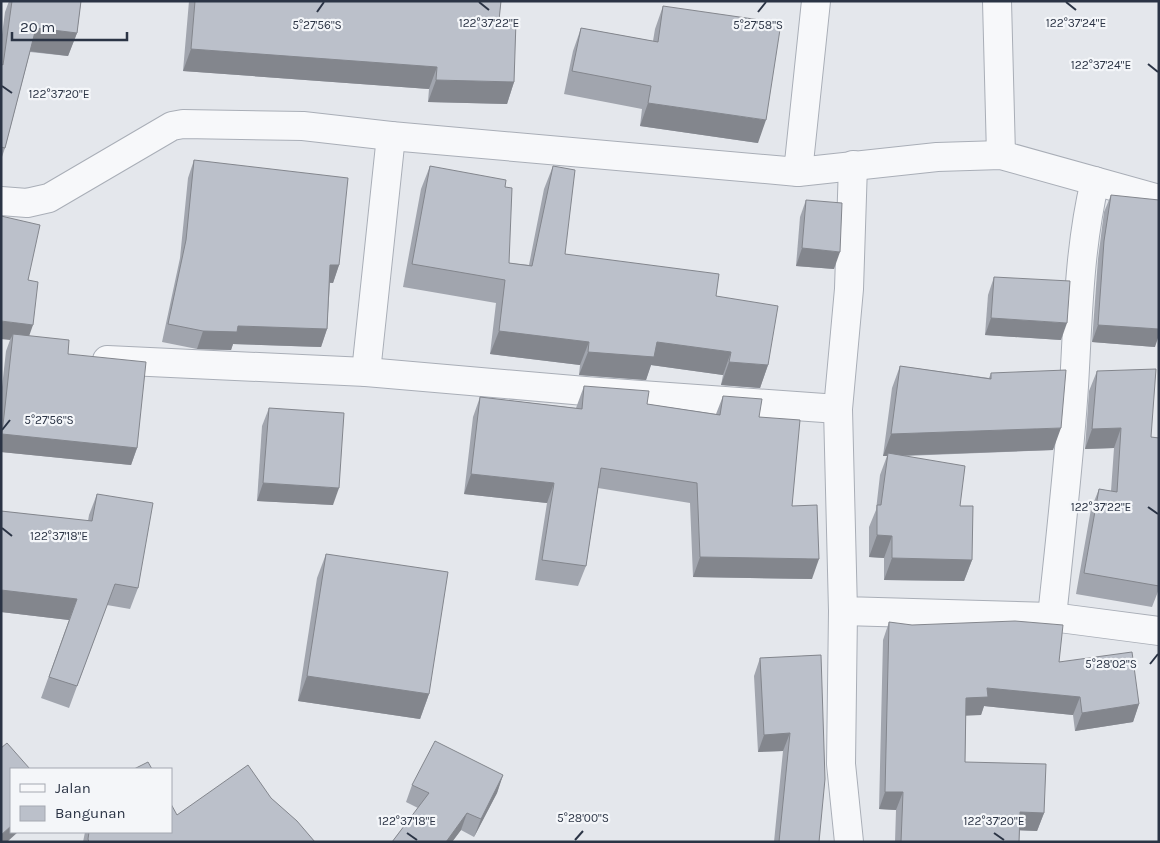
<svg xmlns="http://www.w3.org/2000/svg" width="1160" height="843" font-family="Karla,sans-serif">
	<rect width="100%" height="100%" fill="#e4e7ec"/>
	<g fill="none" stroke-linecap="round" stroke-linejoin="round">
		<g stroke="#a9aeb7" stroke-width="30">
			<g id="minor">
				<path d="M997,1L1001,155"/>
				<path d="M853,165L849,289L838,409L843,611L1052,617L1159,631"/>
				<path d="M798,172L937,157L1001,155L1159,199"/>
				<path d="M1,201L27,203L49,198L172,126L183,124L303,126L391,136L798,172L816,1"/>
				<path d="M107,360L366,372L585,391L838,409"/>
				<path d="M366,372L391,136"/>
				<path d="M843,611L841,764L849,842"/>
				<path d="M1052,617C1060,540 1069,463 1074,386C1078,317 1079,248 1095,181"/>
			</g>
		</g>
		<use href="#minor" stroke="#f7f8fa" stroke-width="28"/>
	</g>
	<g fill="#a1a5ae">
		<path d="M9,1H81L77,33L68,56L30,52L5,148L1,160V42L5,12Z"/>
		<path d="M189,1H501L499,20L514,82L507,104L428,102L429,89L183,71Z"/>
		<path d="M663,6L758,143L640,126L642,109L564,94L573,51L581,28L653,41L655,29Z"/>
		<path d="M194,160L339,265L333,283H330L327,329L321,347L233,344L231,350L197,349L162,342L180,258L188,178Z"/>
		<path d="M430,166L505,187L509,263L529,265L544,189L553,166L565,254L716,296L768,365L760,388L721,385L723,375L651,365L646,380L579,375L580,365L490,354L496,303L403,287L421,189Z"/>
		<path d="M1111,195L1155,347L1092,342L1098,259L1104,212Z"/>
		<path d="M806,200L834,269L796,266L800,217Z"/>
		<path d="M994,277L1061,340L985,335L988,295Z"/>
		<path d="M28,280L29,336L68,354L137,448L131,465L1,452V396L6,351L10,340Z"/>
		<path d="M900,366L989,378L991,373L1053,450L904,456L960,506L972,560L964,581L884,580V558L869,557V527L876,510L880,475L887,456H883L892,388Z"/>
		<path d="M1097,371L1151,437L1159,438V589L1152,607L1076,594L1091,509L1099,489L1111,491L1114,448L1085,449L1089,391Z"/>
		<path d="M584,386L647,404L716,414L723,396L759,417L792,506L812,579L693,577L690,503L598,488L586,566L578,586L535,580L547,503L464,494L473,417L480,397L576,408Z"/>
		<path d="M269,408L333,505L257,501L262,426Z"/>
		<path d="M97,494L138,588L130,609L107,605L69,708L41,698L69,620L1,612V511L88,521L89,515Z"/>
		<path d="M326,554L429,694L420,719L298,701L317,578Z"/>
		<path d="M889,622L1139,704L1133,722L1075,731L1073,715L984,706L981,715H966L965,762L1044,813L1037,831L1020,830L1019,842H895L896,810L879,809L883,640Z"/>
		<path d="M821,655L819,842H774L783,751L758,752L754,676L760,658Z"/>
		<path d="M503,775L497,793L474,837L461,830L452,842H392L418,808L406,802L412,785Z"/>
		<path d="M271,798L315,842H83L85,832H171L177,815Z"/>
	</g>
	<g fill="#83868d">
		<path d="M36,28L77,33L68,56L28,51Z"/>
		<path d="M191,49L437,67L429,89L183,71Z"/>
		<path d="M436,80L514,82L507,104L428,102Z"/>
		<path d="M648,103L766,120L758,143L640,126Z"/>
		<path d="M802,248L840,252L834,269L796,266Z"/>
		<path d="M330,265H339L333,283L324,282Z"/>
		<path d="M991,318L1067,323L1061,340L985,335Z"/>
		<path d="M1,321L33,325L27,342L13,334L10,340L1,339Z"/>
		<path d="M1098,325L1159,329V335L1155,347L1092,342Z"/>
		<path d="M238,326L327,329L321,347L233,344L231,350L197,349L203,331Z"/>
		<path d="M499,331L589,342L580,365L490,354Z"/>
		<path d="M657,342L731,352L723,375L651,365L646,380L579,375L588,352Z"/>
		<path d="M729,362L768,365L760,388L721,385Z"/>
		<path d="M1061,428L1053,450L888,456V453L887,456H883L891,434Z"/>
		<path d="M1121,428L1114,448L1085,449L1092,429Z"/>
		<path d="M2,434L137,448L131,465L1,452Z"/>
		<path d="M471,474L554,483L547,503L464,494Z"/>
		<path d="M263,483L339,488L333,505L257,501Z"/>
		<path d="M877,535L892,536L884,558L869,557Z"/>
		<path d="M700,557L819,559L812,579L693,577Z"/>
		<path d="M892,558L972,560L964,581L884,580Z"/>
		<path d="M1,590L77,599L69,620L1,612Z"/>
		<path d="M307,676L429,694L420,719L298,701Z"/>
		<path d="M987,688L1080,697L1073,715L984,706L981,715L960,716L966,698Z"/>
		<path d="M1139,704L1133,722L1075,731L1082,713Z"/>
		<path d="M790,733L783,751L758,752L764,735Z"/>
		<path d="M503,775L497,793L474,837L481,819Z"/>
		<path d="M885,792H903L896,810L879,809Z"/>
		<path d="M1020,812L1044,813L1037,831L1013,830Z"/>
		<path d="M467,813L461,830L452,842H446Z"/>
		<path d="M11,826V832H18L7,842H1V835Z"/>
	</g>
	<g fill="#bbc0ca" stroke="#83868d">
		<path d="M12,1H81L77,33L36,28L5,148L1,147V64L3,65Z"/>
		<path d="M195,1H501L499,20L516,21L514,82L436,80L437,67L191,49Z"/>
		<path d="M663,6L781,23L766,120L648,103L651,86L572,71L581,28L658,42Z"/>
		<path d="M194,160L348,178L339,265H330L327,329L238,326L237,332L203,331L168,324L186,240Z"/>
		<path d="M430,166L506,180L505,187L512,188L509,263L532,266L553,166L575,170L565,254L719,274L716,296L778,306L768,365L729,362L731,352L657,342L654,357L588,352L589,342L499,331L505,280L412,264Z"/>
		<path d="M1111,195L1159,200V329L1098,325L1104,241Z"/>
		<path d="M806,200L842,203L840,252L802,248Z"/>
		<path d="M1,216L40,225L28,280L38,282L33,325L1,321Z"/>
		<path d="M994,277L1070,281L1067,323L991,318Z"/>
		<path d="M13,334L69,340L68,354L146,362L137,448L2,434Z"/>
		<path d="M900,366L991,379V373L1066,370L1061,428L891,434Z"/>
		<path d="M1156,369L1151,437L1159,438V586L1084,573L1099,489L1117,492L1121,428L1092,429L1097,371Z"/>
		<path d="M584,386L649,391L647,404L720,415L723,396L762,399L759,417L800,420L792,506L817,505L819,559L700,557L697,483L601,468L586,566L542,560L554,483L471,474L480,397L582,409Z"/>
		<path d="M269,408L344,413L339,488L263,483Z"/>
		<path d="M888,453L965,466L960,506H973L972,560L892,558V536L877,535V505H881Z"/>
		<path d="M97,494L153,503L138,588L115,584L77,686L49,677L77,599L1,590V511L92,521Z"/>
		<path d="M326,554L448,572L429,694L307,676Z"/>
		<path d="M1015,621L1063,625L1059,662L1132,652L1139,704L1082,713L1080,697L987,688L988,697L966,698L965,762L1046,764L1044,813L1020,812L1019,842H901L903,792H885L889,622L912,625Z"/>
		<path d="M821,655L825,779L819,842H779L790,733L764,735L760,658Z"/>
		<path d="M435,741L503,775L481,819L467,813L446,842H392L429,793L412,785Z"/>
		<path d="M7,743L30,769H11V826L1,835V748Z"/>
		<path d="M148,762L152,769H134Z"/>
		<path d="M248,765L271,798L297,821L315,842H89L88,839L89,832H171V804L177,815Z"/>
	</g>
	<path fill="none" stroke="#2b3445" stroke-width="2" d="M479,2L489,10M1066,2L1076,10M317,12L324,2M758,12L766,2M1148,64L1158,72M2,86L12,93M2,430L10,420M1148,507L1158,514M2,528L12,536M1150,664L1158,654M407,833L417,840M994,833L1004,840M575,840L583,831"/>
	<g font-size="12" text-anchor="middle" fill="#2b3445" stroke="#f4f6f9" stroke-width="4.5" stroke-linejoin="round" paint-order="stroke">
		<text x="489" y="27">122°37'22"E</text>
		<text x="1076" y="27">122°37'24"E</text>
		<text x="317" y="29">5°27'56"S</text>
		<text x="758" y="29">5°27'58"S</text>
		<text x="1101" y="69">122°37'24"E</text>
		<text x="59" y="98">122°37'20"E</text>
		<text x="49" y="424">5°27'56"S</text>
		<text x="1101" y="511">122°37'22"E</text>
		<text x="59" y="540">122°37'18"E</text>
		<text x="1111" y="668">5°28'02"S</text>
		<text x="583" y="822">5°28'00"S</text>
		<text x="407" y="825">122°37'18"E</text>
		<text x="994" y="825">122°37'20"E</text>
	</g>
	<rect width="1160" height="843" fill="none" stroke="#2b3445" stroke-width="5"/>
	<rect x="10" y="768" width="162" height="65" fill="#f4f6f9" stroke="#a4a8b1"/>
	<rect x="20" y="784" width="25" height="8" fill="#f7f8fa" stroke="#a4a8b1"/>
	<text x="55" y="793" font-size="15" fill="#2b3445">Jalan</text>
	<rect x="20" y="806" width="25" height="15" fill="#bbc0ca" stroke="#a4a8b1"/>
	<text x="55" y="818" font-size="15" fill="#2b3445">Bangunan</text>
	<path d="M12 32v8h115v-8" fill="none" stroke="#2b3445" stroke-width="2.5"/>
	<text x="20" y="32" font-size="15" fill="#2b3445" stroke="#f4f6f9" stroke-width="4" paint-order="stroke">20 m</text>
</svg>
